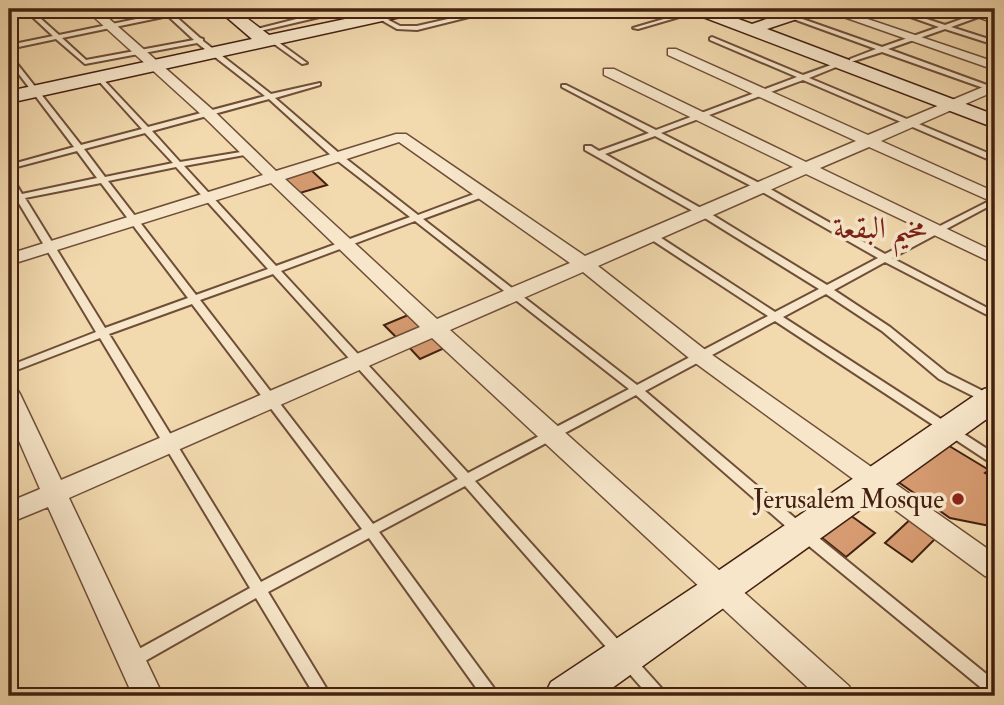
<svg xmlns="http://www.w3.org/2000/svg" width="1004" height="705" font-family="'IM FELL Double Pica',Amiri,serif">
	<rect width="100%" height="100%" fill="#f2d9ae"/>
	<filter id="stains"><feTurbulence type="fractalNoise" baseFrequency=".00286" numOctaves="4"/><feColorMatrix values="0 0 0 0 .2 0 0 0 0 .09 0 0 0 0 .02 0 0 0 .5 -.17"/></filter>
	<radialGradient id="worn" r=".72"><stop offset=".6" stop-color="#630" stop-opacity="0"/><stop offset="1" stop-color="#630" stop-opacity=".3"/></radialGradient>
	<g fill="#d69b70" stroke="#432011" stroke-width="2">
		<path d="M311,170L327,185L300,193L284,178Z"/>
		<path d="M413,313L426,326L397,338L384,325Z"/>
		<path d="M436,333L449,346L420,359L407,345Z"/>
		<path d="M941,441L989,470L985,473L995,479V527L950,518L891,477Z"/>
		<path d="M850,515L875,533L846,557L821,537Z"/>
		<path d="M915,515L942,532L912,562L885,543Z"/>
	</g>
	<g fill="none" stroke-linecap="round" stroke-linejoin="round">
		<g stroke="#6f4e38" stroke-width="4">
			<g id="lane">
				<path d="M24,9H30L59,35L165,13L161,9H167L170,12L194,9L173,14L200,38L203,39V41L271,94L320,83V85L275,98L340,154L418,215L482,191H488V195L423,219L637,385L768,316L649,238V234H655L775,312L819,289L700,215L585,150V146H591L599,151L649,133L562,87V85H566L656,130L797,77L710,40V38L712,37L803,75L842,61H846V63L809,78L995,156V161H992L803,80L661,133L765,186L885,254L995,198V203L892,258L995,312V319L885,262L834,290L890,327L947,373L995,397V403H987L939,379L882,331L826,294L783,317L995,454V464L991,463L775,321L645,391L808,529L995,681V696L990,695L798,537L636,395L475,481L664,691L667,696H649L465,486L379,532L496,691L499,696H482L369,538L268,592L331,696H315L256,598L138,665L133,667L128,665L126,660L128,655L250,588L100,338L9,373V366L96,332L17,200L9,201V197L15,195L9,185V177H12L22,194L97,178L77,151L9,169V165L74,147L9,61V55L11,56L81,145L142,129L96,78V76H100L148,127L265,96L197,43L85,64L56,39L9,49V45L53,36ZM168,16L194,40L86,60L62,38ZM269,99L334,158L410,217L276,266L184,166L250,154L254,152L253,150L180,162L152,131ZM145,133L173,163L105,177L84,149ZM655,136L759,190L878,258L827,285L706,211L605,154ZM176,167L268,269L196,295L108,181ZM101,183L188,298L105,328L25,198ZM415,221L629,389L468,473L281,271ZM273,274L458,479L373,524L200,300ZM192,304L362,529L261,582L109,334Z"/>
				<path d="M492,9H501L417,30L397,29L376,17L381,16L400,26H417Z"/>
				<path d="M698,9L703,10L638,29L633,28Z"/>
				<path d="M766,9H774L882,47L939,27L888,9H896L945,25L990,9H995V11L951,27L995,41V45L945,29L888,49L995,88V92L882,52L854,61H850V59L876,49Z"/>
				<path d="M328,11L344,13L357,24L352,25L340,16L328,15L260,31L257,29Z"/>
				<path d="M270,39H274L307,63L302,64L270,41Z"/>
			</g>
		</g>
		<g stroke="#6f4e38" stroke-width="3">
			<g id="street">
				<path d="M85,9H98L214,111L276,171L396,134H406L585,256L793,167L604,75V69H614L806,162L856,141L668,55V49H676L868,135L995,82V91L881,141L995,192V203L869,147L820,168L995,252V264L806,174L598,266L708,352L995,554V579L985,576L694,362L583,272L450,330L849,686L853,696H817L432,338L69,498L163,696H133L48,507L9,523V502L40,489L9,418V387L17,389L20,394L61,480L420,327L271,183L9,265V254L263,175L204,117ZM399,142L570,263L437,319L285,179Z"/>
				<path d="M821,9H838L995,62V70Z"/>
				<path d="M954,9H971L995,16V23Z"/>
			</g>
		</g>
		<g stroke="#432011" stroke-width="3">
			<g id="secondary">
				<path d="M217,9H235L269,35L393,9H422L414,14L9,103V91L252,39Z"/>
				<path d="M688,9H711L752,24L796,9H820L818,12L767,29L995,115V128L690,12Z"/>
				<path d="M995,386V413L601,696H544L551,682L709,577L984,389Z"/>
			</g>
		</g>
		<use href="#lane" fill="#f7e6ca" fill-rule="evenodd"/>
		<use href="#street" fill="#f7e6ca" fill-rule="evenodd"/>
		<use href="#secondary" fill="#f7e6ca" fill-rule="evenodd"/>
	</g>
	<circle fill="#8f2418" stroke="#f7e6ca" stroke-width="2.5" cx="958" cy="499" r="7"/>
	<g text-anchor="middle" stroke-width="7" stroke-linejoin="round" paint-order="stroke">
		<g font-size="26" fill="#432011" stroke="#f7e6ca" text-anchor="end">
			<text x="944" y="508">Jerusalem Mosque</text>
		</g>
		<g font-size="30" fill="#7a1f14" stroke="#f7e6ca">
			<text x="880" y="238">مخيم البقعة</text>
		</g>
	</g>
	<rect width="1004" height="705" fill="none" stroke="#f2d9ae" stroke-width="35"/>
	<rect x="10" y="10" width="983" height="684" fill="none" stroke="#432011" stroke-width="3.5"/>
	<rect x="18" y="18" width="969" height="670" fill="none" stroke="#432011" stroke-width="2"/>
	<rect width="100%" height="100%" filter="url(#stains)"/>
	<rect width="100%" height="100%" fill="url(#worn)"/>
</svg>
